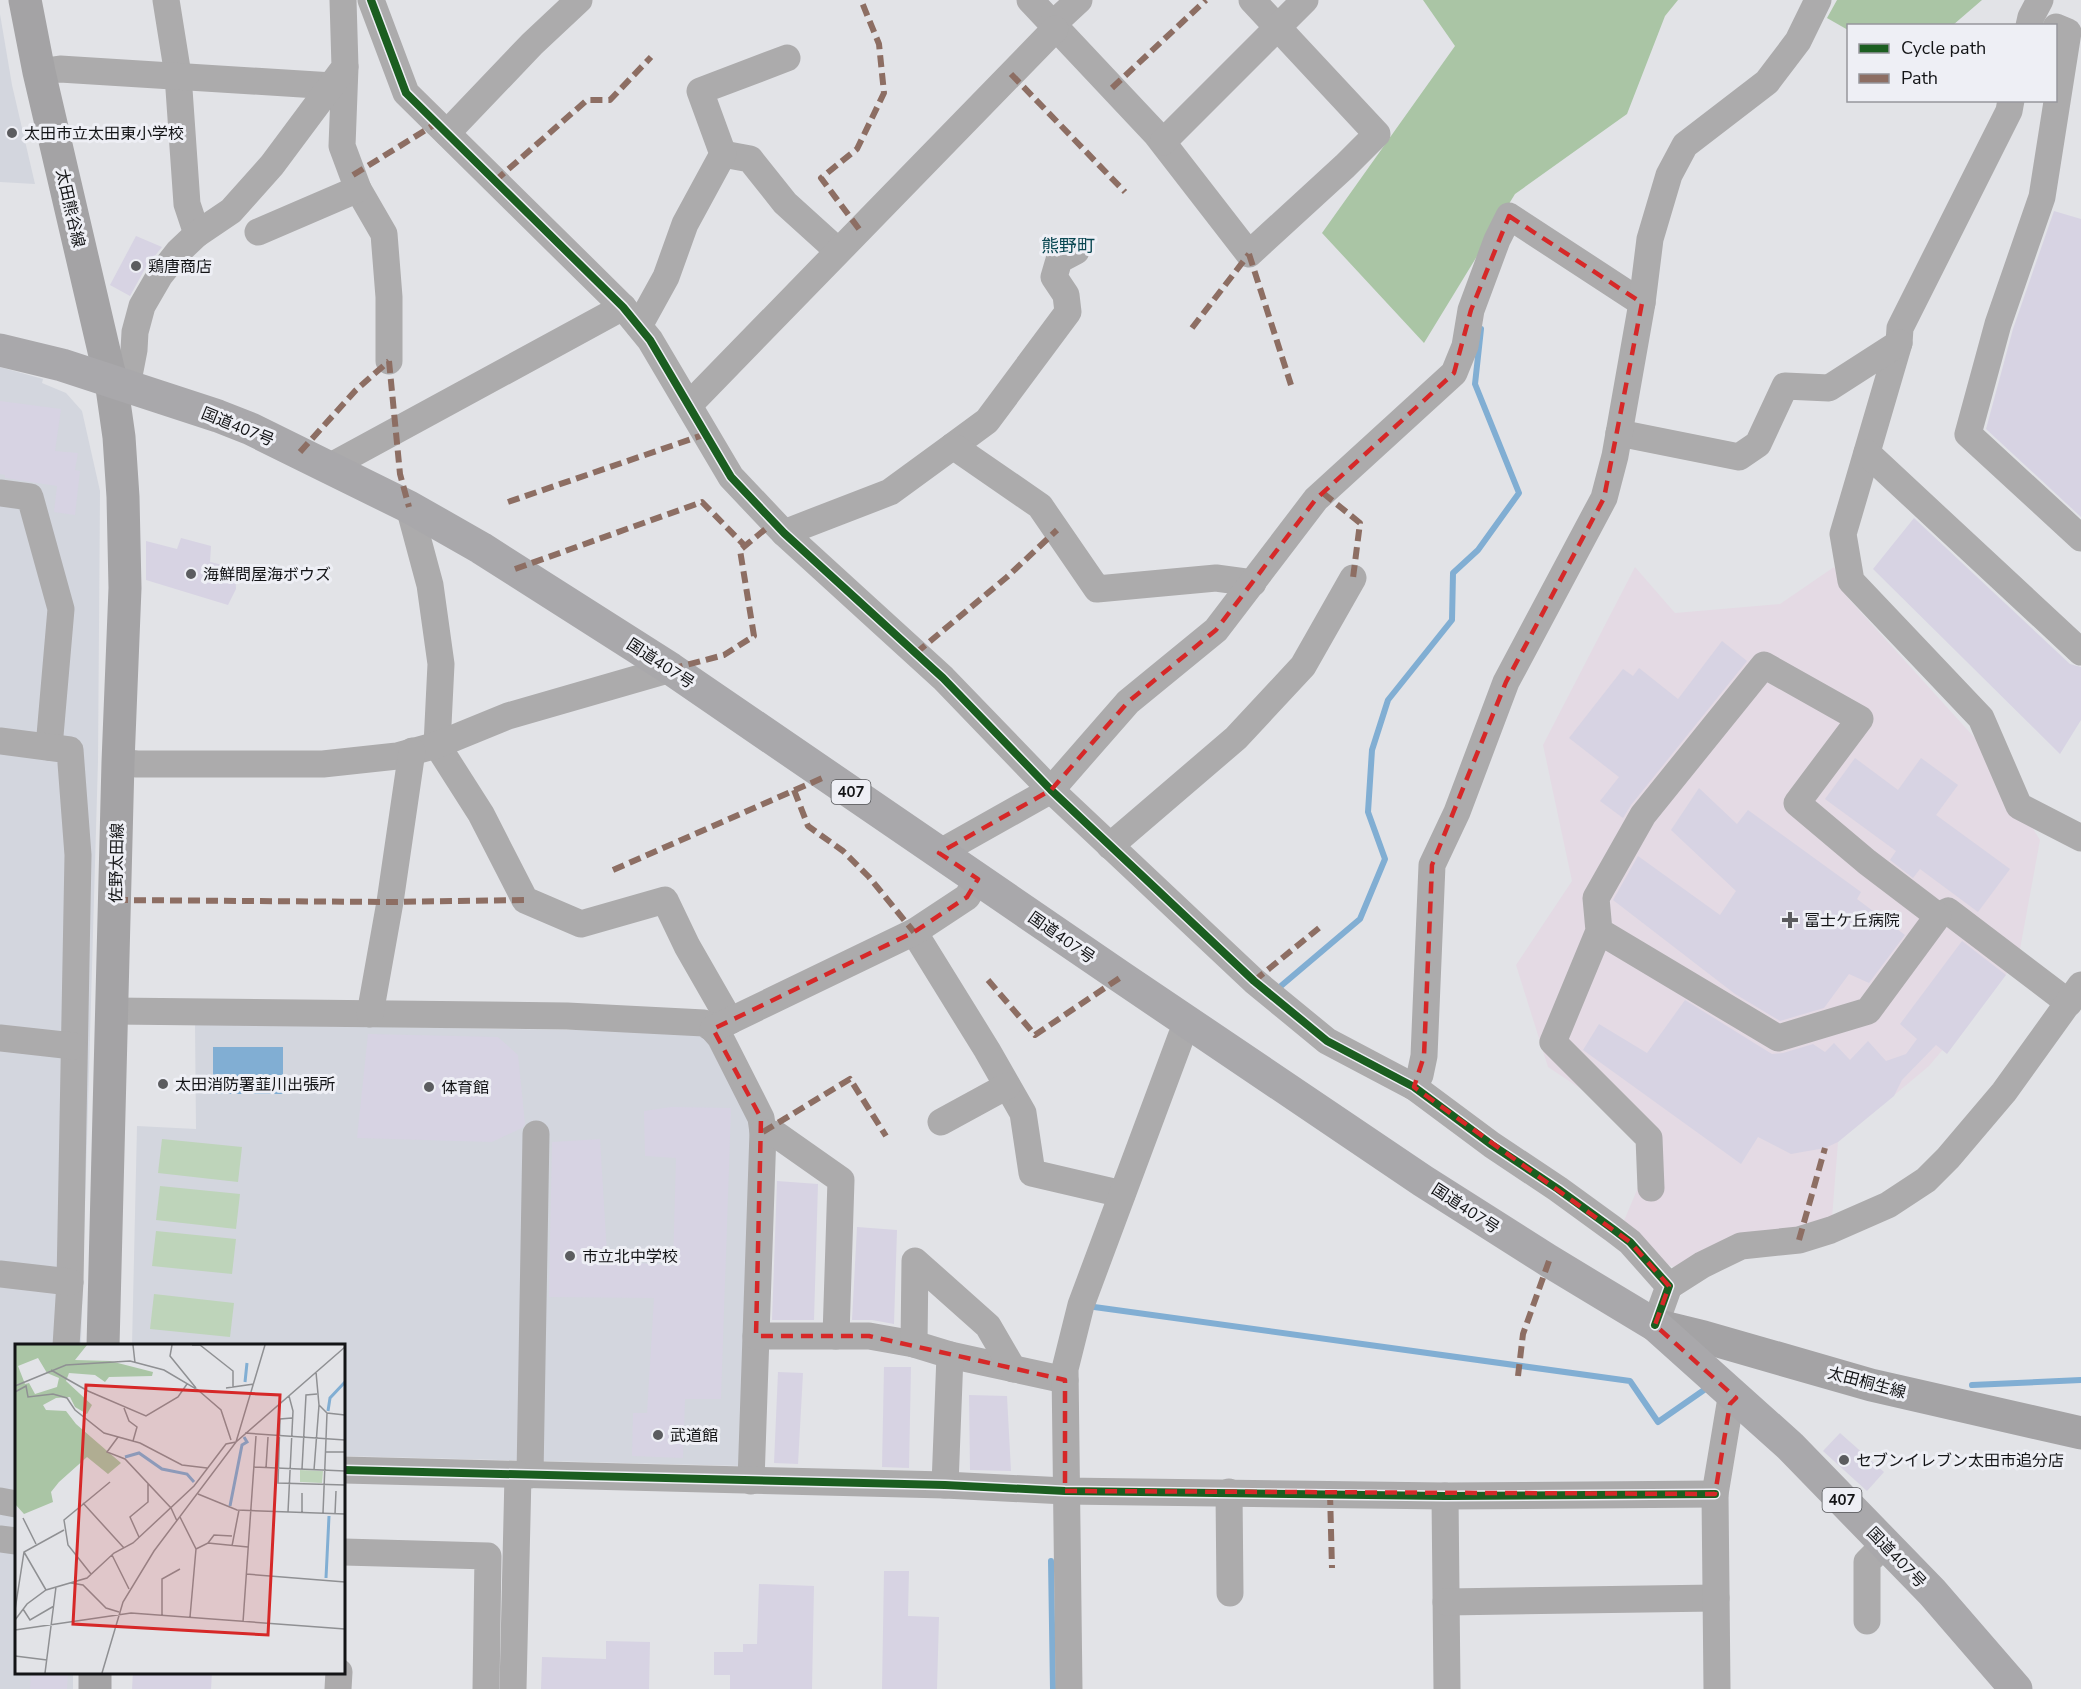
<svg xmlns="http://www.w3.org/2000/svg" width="2081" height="1689" font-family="'Nunito Sans','Noto Sans JP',sans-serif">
	<rect width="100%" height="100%" fill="#e2e3e7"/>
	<g fill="#d3d6de">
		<path d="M0,14L12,85L35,184L0,182Z"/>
		<path d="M0,367L43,379L42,383L66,393L82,411L100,491L98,761L81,1345L16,1346V1672L73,1673V1689H0Z"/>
		<path d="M195,1024L706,1032L753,1119L743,1466L344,1456V1346H132L137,1126L196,1129Z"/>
	</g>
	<path fill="#e4dae4" d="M1635,567L1675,613L1780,604L1834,567L1848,598L1983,747L2040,840L2018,960L1929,1066L1838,1142L1831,1230L1676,1268L1661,1262L1623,1223L1645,1171L1638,1137L1626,1119L1548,1067L1516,965L1572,881L1543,745Z"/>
	<g fill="#bed4ba">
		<path d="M162,1139L242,1147L238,1182L158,1173Z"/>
		<path d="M160,1186L240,1194L236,1229L156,1220Z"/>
		<path d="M156,1231L236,1239L232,1274L152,1266Z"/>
		<path d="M154,1294L234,1303L230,1337L150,1329Z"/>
	</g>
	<g fill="#aac5a5">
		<path d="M1423,0H1678L1665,16L1627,114L1515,194L1424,343L1322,233L1455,46Z"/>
		<path d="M1837,0H1982L1953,25L1848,26V30L1827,18Z"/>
	</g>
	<rect fill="#81aed3" x="213" y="1047" width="70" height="47"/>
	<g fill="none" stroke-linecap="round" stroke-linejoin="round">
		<g stroke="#81aed3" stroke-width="6">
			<path d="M1275,991L1360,919L1385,859L1368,812L1372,750L1388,700L1452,620L1453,573L1478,550L1519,493L1475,384L1481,329"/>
			<path d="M1087,1306L1630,1381L1658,1422L1704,1390"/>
			<path d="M1972,1385L2081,1380"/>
			<path d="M1051,1561L1053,1689"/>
		</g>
	</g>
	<g fill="#d7d3e3">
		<path d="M2054,211L2081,219V517L1986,429L2013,329Z"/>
		<path d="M136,236L162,247L146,267L130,296L110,285Z"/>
		<path d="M0,401L61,409L55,451L78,453L75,470L80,471L75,515L54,512L57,486L5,478V475L0,474Z"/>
		<path d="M1914,518L2070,664L2081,667V720L2060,754L1873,569Z"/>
		<path d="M181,538L211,546L210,562L235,568L236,589L228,605L146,580V541L177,549Z"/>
		<path d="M1722,641L1747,661L1631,805L1623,818L1600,801L1619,777L1569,738L1623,669L1633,676L1639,668L1678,699Z"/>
		<path d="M1855,758L1898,790L1921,758L1958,785L1936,815L2010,869L1978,912L1920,869L1913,878L1890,860L1896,851L1825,799Z"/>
		<path d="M1699,788L1737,824L1748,810L1861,892L1857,899L1905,935L1869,983L1849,974L1824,1008L1780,1021L1735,994L1613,900L1638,856L1720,915L1736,891L1671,830Z"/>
		<path d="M1962,941L2006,975L1947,1054L1936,1045L1902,1080L1894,1096L1838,1142L1825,1148L1791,1154L1758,1137L1741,1164L1583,1050L1599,1024L1647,1053L1685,1000L1772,1054L1783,1053L1813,1044L1825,1052L1834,1043L1850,1060L1868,1041L1886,1061L1906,1054L1917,1039L1900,1024Z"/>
		<path d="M368,1034L498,1037L518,1055L525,1124L522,1128L492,1142L357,1138Z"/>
		<path d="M671,1107L731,1108L721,1399H685L683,1458L632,1456L633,1413H647L654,1298L549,1297L552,1142L600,1139L607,1254L642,1247L640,1263L673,1266L676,1158L645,1156L644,1111Z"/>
		<path d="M777,1181L818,1184L814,1320H772Z"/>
		<path d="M857,1227L897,1230L894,1324L872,1320H852Z"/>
		<path d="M884,1367H911L909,1468L882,1467Z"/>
		<path d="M778,1372L803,1373L798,1464L774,1463Z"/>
		<path d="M969,1395L1007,1396L1011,1471L970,1470Z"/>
		<path d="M1840,1433L1884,1472L1867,1491L1823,1451Z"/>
		<path d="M884,1571H909L908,1616L939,1617L937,1689H882Z"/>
		<path d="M759,1584L814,1586L812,1689H730V1675H714V1652H743V1644H757Z"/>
		<path d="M606,1641L650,1642L649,1689H541L542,1657L606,1659Z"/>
		<path d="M31,1672H68L67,1689H30Z"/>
		<path d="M133,1672H212L211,1689H132Z"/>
	</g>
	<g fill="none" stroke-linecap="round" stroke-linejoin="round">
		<g stroke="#acabac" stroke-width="27">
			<path d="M166,0L178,75L187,204L197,234"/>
			<path d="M371,0L406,93L623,307L650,340L731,477L784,533L943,678L1051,790L1254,981L1327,1041L1414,1087L1492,1145L1558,1189L1613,1229L1630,1242L1669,1286L1655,1325"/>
			<path d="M1030,0L1156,134L1249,254L1345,166L1377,134L1252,0"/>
			<path d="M1052,25L1079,0"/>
			<path d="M2029,26L2031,17L2040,0"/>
			<path d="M2056,27L2068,32L2042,197L1998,324L1968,434L2081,538"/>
			<path d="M39,72L60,69L333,86"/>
			<path d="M2011,100L2009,111L1900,328L1899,343L1843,534L1851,581L1981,718L2019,806L2081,838"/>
			<path d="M447,133L532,44L579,0"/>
			<path d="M1163,142L1305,0"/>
			<path d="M723,154L750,159L785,203L838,251"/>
			<path d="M358,189L384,234L389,297V361"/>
			<path d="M258,232L358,189L342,146L345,67"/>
			<path d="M639,326L666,277L685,224L723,154L700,91L787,58"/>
			<path d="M127,386L134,350L135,332L142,306L160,275L179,251L197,234L231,211L272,165L345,67L343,0"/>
			<path d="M689,405L1055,29"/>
			<path d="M1619,433L1739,457L1758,444L1785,386L1829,388L1899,343"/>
			<path d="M953,446L987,421L1068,312L1066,295L1054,277L1059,260L1076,251"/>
			<path d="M1867,453L2081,652"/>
			<path d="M329,467L623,307"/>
			<path d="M0,493L30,497L61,609L49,747"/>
			<path d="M409,507L430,585L441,664L437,745L481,814L525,900L581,924L665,900L687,946L730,1021"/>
			<path d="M784,533L890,492L953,446L1040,506L1097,589L1216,578L1253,583"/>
			<path d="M0,741L70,750L78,855L70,1282L66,1346"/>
			<path d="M118,762L137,764H323L397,756L437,745L508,716L671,669"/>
			<path d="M1110,846L1236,738L1303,666L1353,578"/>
			<path d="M939,853L1051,790L1128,702L1216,630L1316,499L1454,373L1465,346L1471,310L1497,240L1509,216L1642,303"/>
			<path d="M1938,916L1948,911L2069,1003"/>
			<path d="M1599,931L1596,898L1643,815L1764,665L1860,719L1797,803L1867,862L1938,916L1868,1011L1778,1038L1599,931L1553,1042L1649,1138L1651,1188"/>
			<path d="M914,932L987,1050L1023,1113L1032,1173L1122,1194"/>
			<path d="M113,1011L567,1016L704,1023L713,1029L720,1037L761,1118L763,1132L751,1481"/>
			<path d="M370,1014L390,902L412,751"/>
			<path d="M713,1029L914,932L967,897L978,879"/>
			<path d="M0,1038L73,1046"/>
			<path d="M1414,1087L1420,1075L1424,1056L1432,865L1457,812L1506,682L1604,498L1615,456L1642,303L1650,239L1669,175L1685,145L1767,82L1798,41L1818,0"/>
			<path d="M941,1122L1007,1086"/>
			<path d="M763,1132L777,1135L841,1180L836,1336"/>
			<path d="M0,1274L70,1282"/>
			<path d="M1669,1286L1702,1265L1741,1246L1799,1240L1831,1230L1888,1205L1926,1180L1948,1158L2004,1092L2081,985"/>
			<path d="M756,1336H869L914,1344L950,1355L1065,1380"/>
			<path d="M914,1344L915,1261L988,1326L1013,1369"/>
			<path d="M344,1470L945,1485L1065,1491L1445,1496L1715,1494"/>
			<path d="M530,1475L536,1134"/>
			<path d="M945,1485L950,1355"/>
			<path d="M1229,1492L1230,1593"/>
			<path d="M1445,1496L1447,1689"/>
			<path d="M0,1501L16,1504"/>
			<path d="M0,1539L16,1541"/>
			<path d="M344,1552L488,1556L486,1689"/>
			<path d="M1446,1602L1716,1598"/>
			<path d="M1867,1621V1562L1885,1544"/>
			<path d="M338,1689L339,1672"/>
			<path d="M513,1689L518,1475"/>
			<path d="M1069,1689L1065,1369L1081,1305L1181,1037L1190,1022"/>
			<path d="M1717,1689L1715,1494L1730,1404L1736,1398"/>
		</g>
		<g stroke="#a4a3a5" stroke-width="33">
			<path d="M25,0L39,72L111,381L119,437L123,497L125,588L118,762L103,1346"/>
			<path d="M1655,1325L1704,1337L1871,1385L2081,1433"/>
			<path d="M95,1689V1672"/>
		</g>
		<path stroke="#a9a8ab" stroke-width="33" d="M0,350L62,365L218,416L251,429L409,507L481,548L671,669L1121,977L1423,1181L1549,1261L1655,1325L1790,1446L1932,1592L2016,1689"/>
		<g stroke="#8d6e63" stroke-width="6" stroke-dasharray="12 6" stroke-linecap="butt">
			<path d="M1011,74L1125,192"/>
			<path d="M1112,88L1206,0"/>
			<path d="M353,175L437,123"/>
			<path d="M495,181L587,100H610L651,57"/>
			<path d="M859,229L821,178L857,149L884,93L879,44L861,0"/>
			<path d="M1249,254L1291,385"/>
			<path d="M1192,328L1249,254"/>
			<path d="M389,361L400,474L409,507"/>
			<path d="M300,452L356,390L389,361"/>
			<path d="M1323,493L1360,523L1353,578"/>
			<path d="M508,502L706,434"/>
			<path d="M515,569L702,502L745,546"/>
			<path d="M916,653L1007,577L1057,530"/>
			<path d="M671,669L724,655L754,636L740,550L774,522"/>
			<path d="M794,790L808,826L843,851L869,877L914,932"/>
			<path d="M613,870L827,776"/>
			<path d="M116,900L390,902L525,900"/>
			<path d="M988,980L1035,1035L1121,977"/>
			<path d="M1254,981L1319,928"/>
			<path d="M763,1132L850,1079L886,1136"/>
			<path d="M1799,1240L1825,1148"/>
			<path d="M1518,1376L1523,1334L1549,1261"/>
			<path d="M1330,1493L1332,1568"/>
		</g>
		<g stroke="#eeeff5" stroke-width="11">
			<g id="cycleway">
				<path d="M371,0L406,93L623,307L650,340L731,477L784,533L943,678L1051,790L1254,981L1327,1041L1414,1087L1492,1145L1558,1189L1613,1229L1630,1242L1669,1286L1655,1325"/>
				<path d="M344,1470L945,1485L1065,1491L1445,1496L1715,1494"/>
			</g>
		</g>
		<use href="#cycleway" stroke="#1b5e20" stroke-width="8"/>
	</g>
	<path fill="none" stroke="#d62828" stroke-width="4.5" stroke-dasharray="12 8" stroke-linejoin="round" d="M1509,216L1642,303L1604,498L1506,682L1432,865L1424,1056L1414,1087L1630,1242L1669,1286L1655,1325L1736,1398L1730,1404L1715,1494L1065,1491V1380L869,1336H756L761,1118L713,1029L914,932L967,897L978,879L939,853L1051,790L1128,702L1216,630L1316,499L1454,373L1471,310Z"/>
	<g fill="#5b5c5f" stroke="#eeeff5" stroke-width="2">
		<circle cx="12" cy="133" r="6"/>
		<circle cx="136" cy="266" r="6"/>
		<circle cx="191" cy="574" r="6"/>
		<path d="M1787 911h6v6h6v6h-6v6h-6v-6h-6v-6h6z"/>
		<circle cx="163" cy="1084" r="6"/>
		<circle cx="429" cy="1087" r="6"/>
		<circle cx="570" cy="1256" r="6"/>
		<circle cx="658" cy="1435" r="6"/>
		<circle cx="1844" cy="1460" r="6"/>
	</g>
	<g text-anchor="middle" stroke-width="6" stroke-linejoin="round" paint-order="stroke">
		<g fill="#eeeff5" stroke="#555659" stroke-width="1.5">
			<rect x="831.5" y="780" width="39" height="24" rx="4.5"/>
			<rect x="1822.5" y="1488" width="39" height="24" rx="4.5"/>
		</g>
		<g font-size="15" font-weight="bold" fill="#131416">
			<text x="851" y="797">407</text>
			<text x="1842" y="1505">407</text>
		</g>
		<g font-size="16" fill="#131416" stroke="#eeeff5" text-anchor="start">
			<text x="24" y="139">太田市立太田東小学校</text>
			<text x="148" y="272">鶏唐商店</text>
			<text x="203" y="580">海鮮問屋海ボウズ</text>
			<text x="1804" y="926">冨士ケ丘病院</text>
			<text x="175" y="1090">太田消防署韮川出張所</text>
			<text x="441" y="1093">体育館</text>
			<text x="582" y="1262">市立北中学校</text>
			<text x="670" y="1441">武道館</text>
			<text x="1856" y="1466">セブンイレブン太田市追分店</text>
		</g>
		<g font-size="16" fill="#131416" stroke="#eeeff5">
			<text transform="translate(71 208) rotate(77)" y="6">太田熊谷線</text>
			<text transform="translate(238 426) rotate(22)" y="6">国道407号</text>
			<text transform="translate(661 663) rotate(33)" y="6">国道407号</text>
			<text transform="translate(116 863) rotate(-89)" y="6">佐野太田線</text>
			<text transform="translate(1062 937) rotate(35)" y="6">国道407号</text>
			<text transform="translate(1466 1208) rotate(33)" y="6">国道407号</text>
			<text transform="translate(1867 1382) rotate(15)" y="6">太田桐生線</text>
			<text transform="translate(1897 1557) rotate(46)" y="6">国道407号</text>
		</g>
		<g font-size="18" fill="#0a4752" stroke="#eeeff5">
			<text x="1068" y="252">熊野町</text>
		</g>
	</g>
	<g transform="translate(15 1344)">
		<rect width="330" height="330" fill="#e2e3e7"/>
		<path d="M285,126L308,127L307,139L285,138Z" fill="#bed4ba"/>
		<path d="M0,1H72L60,16L95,17L138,28L137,32L94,33L90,38L80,31L54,29L51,37L77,61L72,70L60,63L55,53L41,54L28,61L31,66L51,67L61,80L106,119L93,130L72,113L44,138L36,148L38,158L9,170L0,160ZM23,14L32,29L44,34L42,43L20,50L14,39L10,40L3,22Z" fill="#aac5a5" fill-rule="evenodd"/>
		<path fill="none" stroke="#81aed3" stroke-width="3" d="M230,38L232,19M313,67L315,54L330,38M110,113L124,109L147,125L172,130L179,138M215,162L227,101L232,98L229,93M311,234L314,172"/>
		<path fill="none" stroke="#8f9093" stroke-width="1.5" d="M118,1L120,19M157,1L155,12L181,44M177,1H185L218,27V43M36,26L73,47L131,72L163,53L172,40M301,28L304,61L312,69L330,71M0,42L51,21L115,17L149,26L183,46L206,66L216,96M211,44L239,40M0,48L11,42L13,53L38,50L52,54L60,66L89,89L125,99L167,121L192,124M109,64L114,77L122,83L118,97M277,74L265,75L263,139L330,141M230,89L330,96M103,93L92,108L110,115L156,164L162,177M311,95L312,69M221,98L250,1M311,108H330M239,123L330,127M251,124L253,93M287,125L291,51L302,50M299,126L304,61M287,149V169M183,150L222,166L330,170M68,159L109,204M273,168L278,67L274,52M308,169L311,95M320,170L321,147M165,173L181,205L175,273M8,174L21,200M124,193L115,173L133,158V140M193,199L199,191L217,192M217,202L224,166M181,205L193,199L233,203M9,208L31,246M97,211L114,245M76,230L53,201L49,176L95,138M231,230L330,238M56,239L68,241L91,264L104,268M8,265L15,276L39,262M0,266L9,208L49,186M147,271V235L165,225M0,276L12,260L31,246L72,234L99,209L118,199L179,142L211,100L221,98M228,278L241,92M0,286L116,269L330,285M0,312L32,316M30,329L41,243M87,329L108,258L139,207L221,98L330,3"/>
		<path fill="#d62828" fill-opacity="0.15" stroke="#d62828" stroke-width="3" d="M71,41L265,51L253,291L58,280Z"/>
		<rect width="330" height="330" fill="none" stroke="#131416" stroke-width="3"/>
	</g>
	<rect x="1847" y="24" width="210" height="78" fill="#eeeff5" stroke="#96979c" stroke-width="1.5"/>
	<rect x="1859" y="44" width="30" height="9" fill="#1b5e20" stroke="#96979c" stroke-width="1.5"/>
	<text x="1901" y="54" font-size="18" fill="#131416">Cycle path</text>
	<rect x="1859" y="74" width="30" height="9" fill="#8d6e63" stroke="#96979c" stroke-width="1.5"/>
	<text x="1901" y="84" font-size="18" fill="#131416">Path</text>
</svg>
